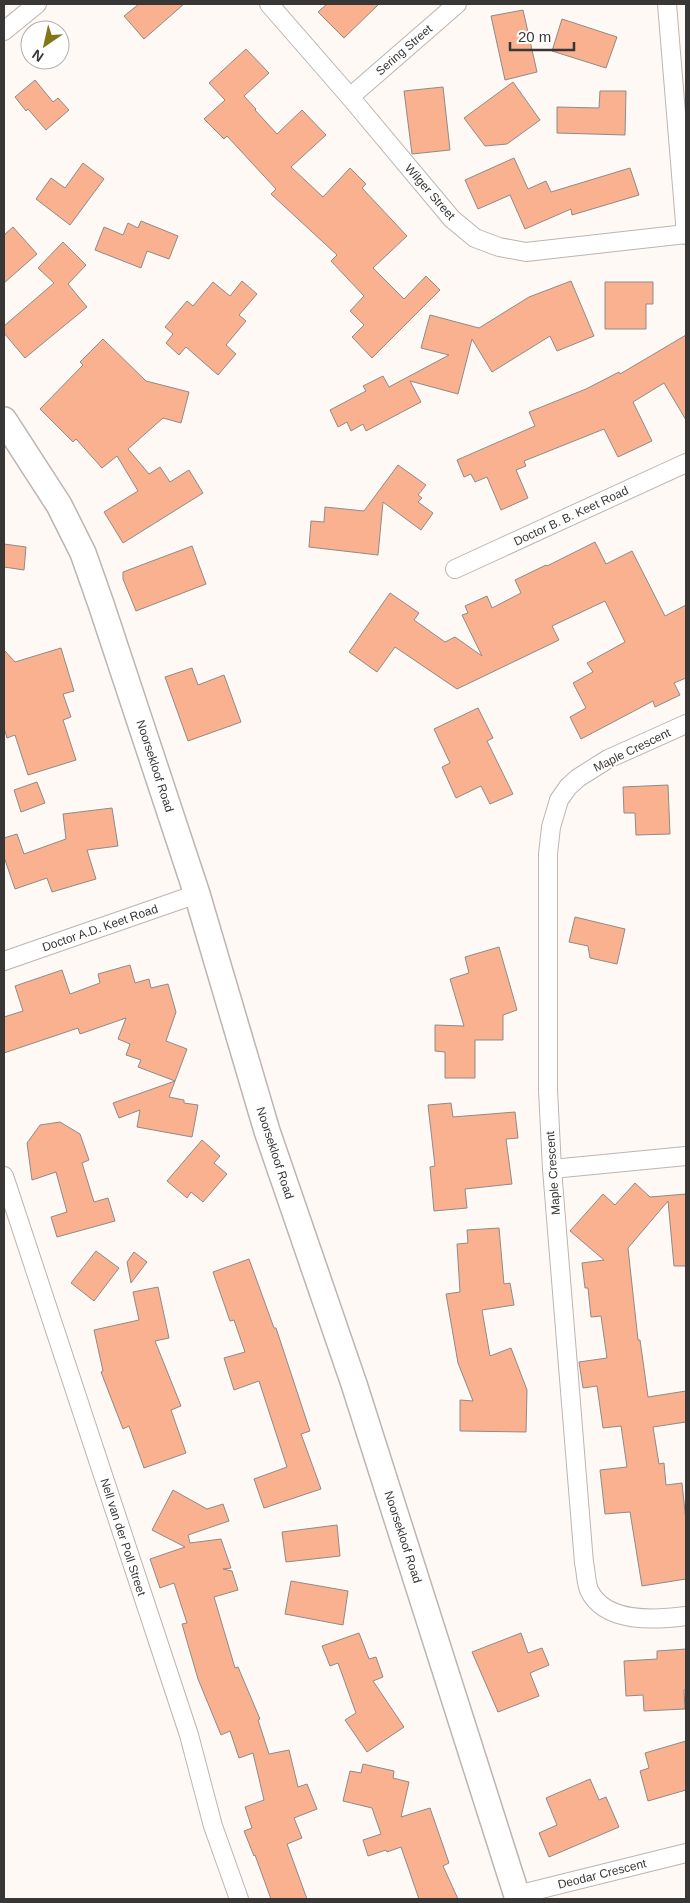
<svg xmlns="http://www.w3.org/2000/svg" width="690" height="1903" font-family="Arial,sans-serif">
	<rect width="100%" height="100%" fill="#fff9f6"/>
	<g fill="#f9b190" stroke="#918a87">
		<path d="M139,4H184L144,39L124,16Z"/>
		<path d="M327,4H379L344,38L318,12Z"/>
		<path d="M523,10L537,72L505,80L491,16Z"/>
		<path d="M562,19L617,37L606,68L552,51Z"/>
		<path d="M246,49L269,73L244,96L256,109L255,110L277,134L302,110L326,135L291,167L323,197L350,168L366,184L362,188L407,236L373,268L404,299L426,276L440,290L372,358L352,337L364,325L350,311L364,296L331,261L337,255L271,194L276,189L227,136L224,139L204,119L225,100L209,83Z"/>
		<path d="M35,80L53,102L58,98L69,110L46,130L28,109L26,111L15,97Z"/>
		<path d="M513,82L540,120L507,144L485,146L464,118Z"/>
		<path d="M443,87L450,150L412,154L404,91Z"/>
		<path d="M600,91H626L625,135L557,133V107L599,108Z"/>
		<path d="M514,158L528,189L546,181L551,192L630,168L639,195L572,215L571,209L525,229L510,195L478,209L465,180Z"/>
		<path d="M83,163L104,179L70,225L36,199L51,178L65,188Z"/>
		<path d="M141,221L178,236L169,259L147,251L141,268L95,250L104,227L123,235L128,223L138,228Z"/>
		<path d="M13,227L37,254L4,283V235Z"/>
		<path d="M63,242L86,265L68,284L87,307L25,358L4,333V326L54,283L38,268Z"/>
		<path d="M242,281L257,294L239,315L246,321L226,345L236,354L218,375L186,347L179,355L166,343L173,334L165,327L187,301L193,306L213,282L230,296Z"/>
		<path d="M571,281L594,336L557,351L550,336L492,372L472,339L458,394L410,381L421,402L366,431L363,424L351,431L347,422L338,427L330,410L366,391L363,386L383,376L389,387L449,355L421,348L430,315L479,328L529,297Z"/>
		<path d="M605,282H653V304H646V329H605Z"/>
		<path d="M686,335V420L664,383L633,402L652,441L618,457L604,429L524,461L526,466L516,470L528,498L501,510L487,477L475,482L471,474L464,477L457,460L535,426L529,412L586,389L619,372L620,374Z"/>
		<path d="M103,339L146,381L189,392L181,423L163,418L128,449L149,474L160,467L170,482L189,470L203,493L123,543L104,512L138,491L117,456L102,468L76,439L73,442L40,409L83,365L80,362Z"/>
		<path d="M398,465L426,485L418,495L422,498L418,502L433,513L421,530L383,502L378,555L309,547L311,521L324,522L325,507L364,511Z"/>
		<path d="M595,542L606,564L632,551L665,616L686,605V678L674,683L680,695L655,707L653,701L581,739L570,717L586,708L573,683L593,672L587,663L625,642L605,601L552,626L559,640L457,689L395,647L377,672L349,652L390,593L419,613L414,620L445,642L455,637L482,656L462,615L468,613L465,606L487,596L492,608L521,593L515,580L546,565L547,566Z"/>
		<path d="M4,544L26,547L24,570L4,567Z"/>
		<path d="M192,546L206,584L136,611L123,579V572Z"/>
		<path d="M61,648L74,691L63,694L71,717L63,720L76,760L28,775L15,735L7,738L4,728V650L15,662Z"/>
		<path d="M192,668L198,685L224,675L241,722L188,741L165,677Z"/>
		<path d="M478,708L493,738L487,741L513,794L490,804L481,786L456,798L442,767L450,763L434,729Z"/>
		<path d="M37,782L45,803L21,812L14,790Z"/>
		<path d="M668,785L670,834L636,835L635,813H624L623,787Z"/>
		<path d="M112,808L118,846L87,850L96,879L52,892L47,878L15,889L4,857V838L17,834L24,854L66,839L63,814Z"/>
		<path d="M575,917L625,929L617,964L590,958L588,946L569,942Z"/>
		<path d="M499,947L517,1010L503,1015V1040H475V1078H445V1052L435,1051V1025L464,1026L450,979L469,973L465,957Z"/>
		<path d="M130,965L135,983L149,979L151,988L168,984L176,1012L166,1041L187,1049L169,1097L184,1100V1103L198,1105L192,1137L137,1127L140,1110L119,1118L113,1103L175,1081L138,1067L141,1060L126,1055L130,1044L118,1039L126,1018L80,1034L78,1028L4,1053V1017L23,1011L15,986L62,970L70,994L100,983L98,974Z"/>
		<path d="M451,1103L453,1117L515,1112L518,1138L506,1139L512,1184L465,1189L467,1208L434,1211L430,1167L435,1166L428,1105Z"/>
		<path d="M60,1122L80,1134L89,1160L82,1163L94,1202L108,1198L115,1221L57,1237L51,1217L67,1212L56,1172L32,1180L27,1143L40,1125Z"/>
		<path d="M202,1140L220,1156L214,1163L227,1174L203,1202L191,1192L187,1198L167,1181Z"/>
		<path d="M635,1183L650,1197L686,1194V1266H674L668,1201L628,1248L638,1340H640L648,1397L686,1391V1422L653,1427L659,1464L664,1463L666,1485L682,1483L686,1521V1579L642,1586L630,1512L605,1514L600,1470L627,1467L621,1426L603,1428L597,1386L583,1388L579,1362L607,1358L601,1316L591,1317L588,1288H585L582,1263L604,1260L570,1231L603,1194L615,1205Z"/>
		<path d="M499,1228L504,1284L510,1283L514,1305L482,1310L490,1356L511,1348L527,1390L526,1432L460,1431V1400L473,1401L458,1363L446,1294L460,1292L457,1244L468,1243L467,1230Z"/>
		<path d="M96,1251L119,1268L94,1301L71,1283Z"/>
		<path d="M134,1252L147,1262L131,1283L127,1262Z"/>
		<path d="M249,1259L274,1328H276L310,1431L301,1434L321,1489L264,1508L254,1479L287,1467L259,1381L234,1390L224,1358L245,1352L234,1320L230,1321L213,1272Z"/>
		<path d="M158,1287L169,1338L155,1341L181,1406L171,1410L186,1453L144,1468L129,1426L123,1429L101,1372L103,1371L94,1330L139,1320L133,1292Z"/>
		<path d="M173,1490L207,1509L223,1504L229,1521L188,1535L190,1543L221,1539L231,1568L223,1569L232,1571L238,1590L214,1597L235,1668L238,1667L260,1719L258,1720L269,1754L289,1750L298,1787L307,1784L317,1809L294,1818L302,1838L287,1844L307,1899H271L255,1855L254,1856L244,1831L252,1828L245,1807L264,1800L253,1753L239,1758L230,1731L221,1735L198,1679L182,1624L187,1623L174,1583L160,1588L150,1559L185,1547L152,1530Z"/>
		<path d="M337,1525L340,1556L286,1562L282,1532Z"/>
		<path d="M291,1581L348,1591L343,1625L285,1614Z"/>
		<path d="M359,1633L369,1659L376,1657L383,1677L373,1681L404,1727L367,1752L345,1720L356,1713L338,1663L330,1666L322,1646Z"/>
		<path d="M521,1633L528,1653L542,1648L549,1665L530,1673L539,1696L498,1712L472,1652Z"/>
		<path d="M686,1649V1690H684L685,1709L644,1711L643,1695L626,1696L624,1661L657,1659V1651Z"/>
		<path d="M686,1741V1790L648,1801L640,1771L649,1768L645,1753Z"/>
		<path d="M363,1764L394,1771L393,1778L409,1782L401,1817L430,1808L449,1863L443,1866L458,1899H419L401,1847L387,1852L386,1850L368,1856L363,1840L381,1834L372,1808L343,1801L350,1771L361,1773Z"/>
		<path d="M590,1779L599,1800L606,1797L619,1827L549,1857L539,1833L557,1825L546,1798Z"/>
	</g>
	<g fill="none" stroke-linecap="round" stroke-linejoin="round">
		<g stroke="#bcb5b2" stroke-width="20">
			<g id="street">
				<path d="M269,4L350,97L452,219L475,238L499,247L526,252L686,234"/>
				<path d="M667,4L686,235"/>
				<path d="M4,31L37,4"/>
				<path d="M350,97L457,4"/>
				<path d="M455,569L686,463"/>
				<path d="M686,724L608,759L578,778L568,787L559,800L551,827L548,854V1090L552,1169L584,1563C586,1571 586,1583 589,1590C605,1624 656,1620 686,1616"/>
				<path d="M4,961L197,894"/>
				<path d="M552,1169L686,1156"/>
				<path d="M4,1176L189,1735L213,1826L239,1899"/>
				<path d="M517,1895L686,1853"/>
			</g>
		</g>
		<g stroke="#bcb5b2" stroke-width="28">
			<path id="secondary" d="M4,420L59,505L83,553L101,604L197,894L267,1131L354,1384L518,1899"/>
		</g>
		<use href="#street" stroke="#fff" stroke-width="18"/>
		<use href="#secondary" stroke="#fff" stroke-width="25"/>
	</g>
	<g text-anchor="middle" stroke-width="4" stroke-linejoin="round" paint-order="stroke">
		<g font-size="12" fill="#393735" stroke="#fff">
			<text transform="translate(404 50) rotate(-41)" y="4">Sering Street</text>
			<text transform="translate(430 192) rotate(49)" y="4">Wilger Street</text>
			<text transform="translate(571 516) rotate(-25)" y="4">Doctor B. B. Keet Road</text>
			<text transform="translate(632 750) rotate(-26)" y="4">Maple Crescent</text>
			<text transform="translate(155 766) rotate(72)" y="4">Noorsekloof Road</text>
			<text transform="translate(100 928) rotate(-19)" y="4">Doctor A.D. Keet Road</text>
			<text transform="translate(275 1153) rotate(72)" y="4">Noorsekloof Road</text>
			<text transform="translate(553 1173) rotate(-94)" y="4">Maple Crescent</text>
			<text transform="translate(123 1537) rotate(72)" y="4">Nell van der Poll Street</text>
			<text transform="translate(403 1537) rotate(72)" y="4">Noorsekloof Road</text>
			<text transform="translate(602 1874) rotate(-14)" y="4">Deodar Crescent</text>
		</g>
	</g>
	<rect width="690" height="1903" fill="none" stroke="#393735" stroke-width="10"/>
	<g transform="translate(45 45) rotate(214)"><circle r="24" fill="#ffffff" stroke="#b0afae"/>
	<path d="M0-4L9 19L0 12L-9 19Z" fill="#837518"/>
	<text y="-8" font-size="14" font-weight="bold" text-anchor="middle" fill="#393735">N</text>
	</g>
	<path d="M510 42v8h64v-8" fill="none" stroke="#393735" stroke-width="2.5"/>
	<text x="518" y="42" font-size="15" fill="#393735" stroke="#ffffff" stroke-width="4" paint-order="stroke">20 m</text>
</svg>
